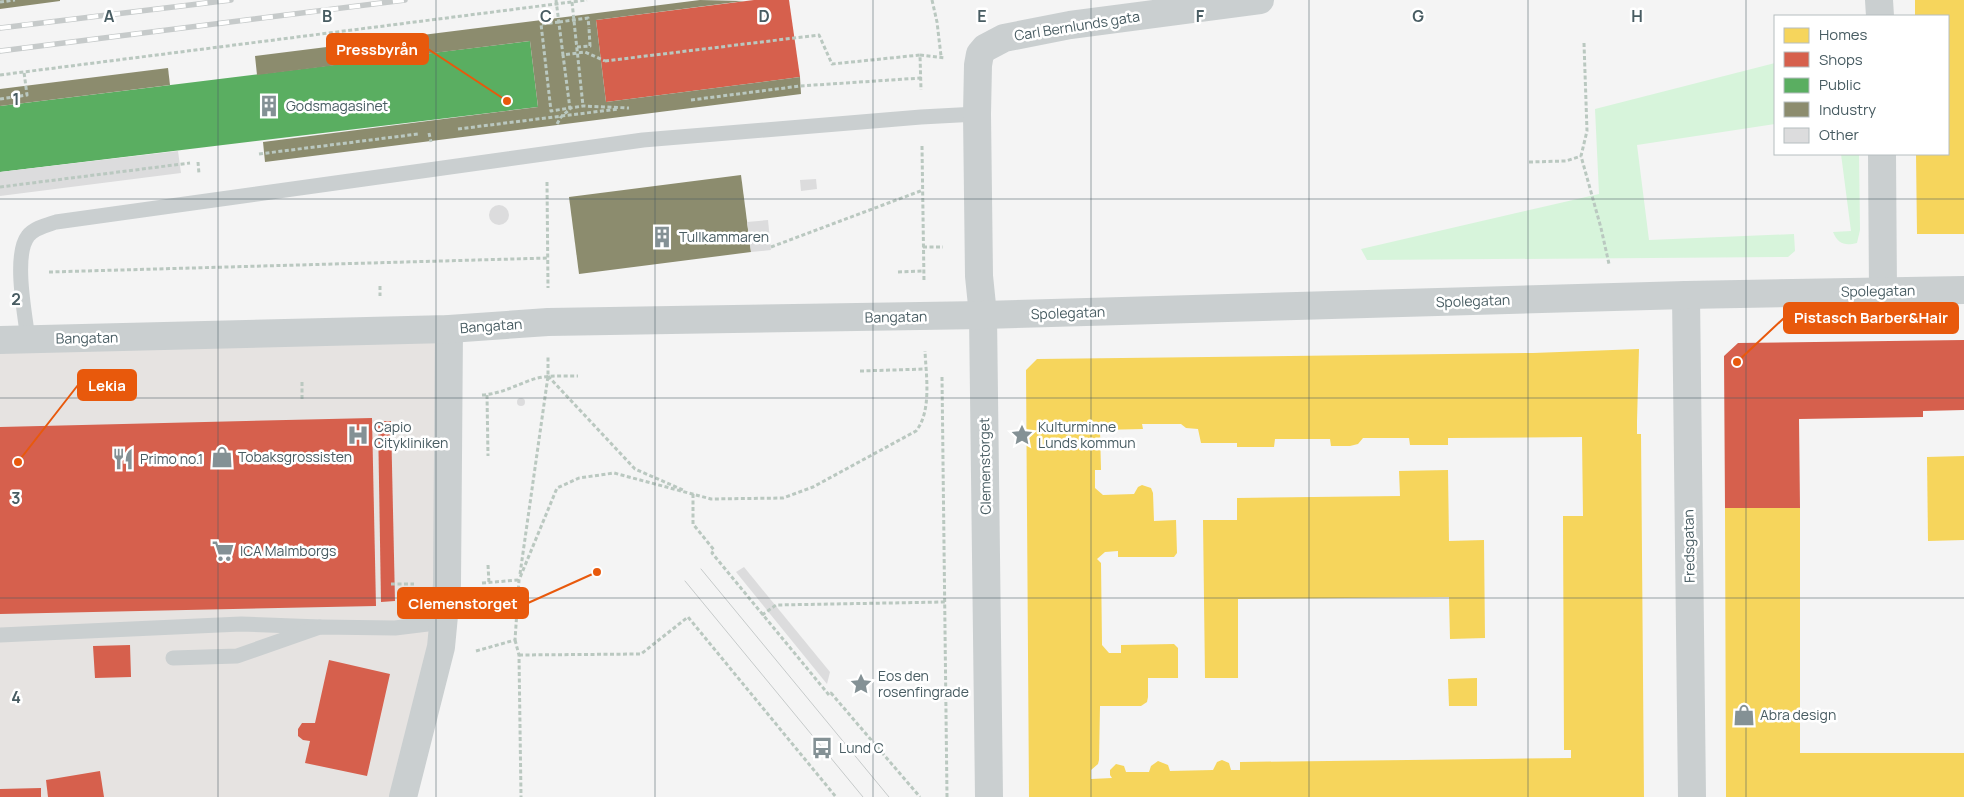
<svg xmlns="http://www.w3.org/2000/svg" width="1964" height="797" font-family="Manrope,sans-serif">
	<rect width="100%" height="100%" fill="#f4f4f4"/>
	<path fill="#e6e3e1" d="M449,329L447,567L403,797H0V340Z"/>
	<g fill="#d7f4db">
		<path d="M1775,63V124L1637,145L1649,240L1794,234L1795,251L1788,257L1367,260L1361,249L1599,194L1595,109Z"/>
		<path d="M1841,154H1859L1860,230L1857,243C1845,246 1838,244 1833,232L1851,231Z"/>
	</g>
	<g fill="#f6d55c" fill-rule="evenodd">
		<path d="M1915,0H1964V234H1917L1916,154H1948V16H1915Z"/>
		<path d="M1639,349L1637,421V434H1641L1644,797H1029L1026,370L1037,359L1533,353ZM1142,424H1181L1186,428L1198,429L1201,443H1237V447H1274L1275,439H1330L1331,446H1350L1358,444L1363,438H1409L1410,445H1448V438L1582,437L1583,516H1563L1564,750H1571V758L1240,762V770H1231L1229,763L1222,760L1217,762L1213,770L1170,771L1168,765L1158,761L1151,766L1149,772H1126L1124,766L1116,764L1110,770V775L1112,778L1091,779V770L1098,764L1099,760L1100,706H1141L1147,702L1148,697V678H1178V648L1174,644L1121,645V653H1109L1102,645L1101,563L1097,559L1105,552L1118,551V557H1174L1177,553L1176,520L1154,521L1153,493L1151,488L1142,485L1138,487L1134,494L1103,495L1095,488V470H1101L1100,430L1143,429Z"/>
		<path d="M1964,456V540L1928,541L1927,457Z"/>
		<path d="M1448,470L1449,541L1484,540L1485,638L1450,639L1449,597L1238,599V678H1205L1203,520H1237V498L1400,496L1399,471Z"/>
		<path d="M1725,508H1800V753H1964V797H1726Z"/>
		<path d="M1477,678V706H1449L1448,679Z"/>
	</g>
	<g fill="#d6604d">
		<path d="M754,0H789L800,77L606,102L596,20Z"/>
		<path d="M1964,340V410L1923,411V417L1799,419L1800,508H1725L1724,356L1738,343Z"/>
		<path d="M372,418L376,606L0,614V427Z"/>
		<path d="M378,421H391L395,601L381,602Z"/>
		<path d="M130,645L131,677L95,678L93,646Z"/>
		<path d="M329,660L390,674L367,776L305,763L310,741L303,740L298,736V729L302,723H315Z"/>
		<path d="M100,771L104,797H48L46,780Z"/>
		<path d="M41,788V797H0V789Z"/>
	</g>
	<path fill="#5aae61" d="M530,41L538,107L0,172V106Z"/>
	<g fill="#8c8c6e">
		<path d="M0,0H60V1L0,9Z"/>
		<path d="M700,0L744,1L596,20L606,102L800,77L801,94L265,162L263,142L538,107L530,41L257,75L255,56Z"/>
		<path d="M168,68L170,85L0,106V89Z"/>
		<path d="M741,175L751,252L579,274L569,197Z"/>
	</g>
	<g fill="#dcdcdd">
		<path d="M178,151L181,173L0,196V172Z"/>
		<path d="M816,179L817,189L801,191L800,180Z"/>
		<circle cx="499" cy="215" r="10"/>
		<path d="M768,220L771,250L751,252L747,222Z"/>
		<circle cx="521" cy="402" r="4"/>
		<path d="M744,567L830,672L827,684L736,572Z"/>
	</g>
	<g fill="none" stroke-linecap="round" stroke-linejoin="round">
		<g stroke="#bac8c0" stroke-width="3" stroke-dasharray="4 2.5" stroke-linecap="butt">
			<path d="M932,0L937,22L941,56"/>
			<path d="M0,2L15,0"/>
			<path d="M572,2L583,106"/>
			<path d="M559,22L541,24L551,111L583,106L629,108"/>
			<path d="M1584,43L1587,131L1581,156L1601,228L1609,264"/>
			<path d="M577,47L590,46L589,28"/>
			<path d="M920,55L945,58"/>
			<path d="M605,61L819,35L832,64L920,55L921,90"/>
			<path d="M0,75L587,0"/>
			<path d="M0,99L27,95L24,72"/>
			<path d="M691,100L800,86L921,78"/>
			<path d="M557,124L561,117L570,109L563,55"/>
			<path d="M458,129L618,109"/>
			<path d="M429,133L431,142"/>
			<path d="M922,146L924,282"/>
			<path d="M259,154L418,134"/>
			<path d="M198,162L199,174"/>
			<path d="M1529,162L1566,161L1581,156"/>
			<path d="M547,182L548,288"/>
			<path d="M0,187L190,163"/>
			<path d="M771,247L923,190"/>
			<path d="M923,247H943"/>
			<path d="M49,272L548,258"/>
			<path d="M898,272L923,271"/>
			<path d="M380,286V296"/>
			<path d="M860,371L926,369"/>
			<path d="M548,376L635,469L683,490"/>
			<path d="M942,377L947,797"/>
			<path d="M482,395C500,394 514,386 531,380C545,375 562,376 578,376"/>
			<path d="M487,395L488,456"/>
			<path d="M302,399V381"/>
			<path d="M693,494V524L714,550L712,553L829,695L831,693L920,797"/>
			<path d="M488,565L489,583"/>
			<path d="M520,574L548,376V357"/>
			<path d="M482,583L518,580"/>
			<path d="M391,584H414"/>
			<path d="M762,615L776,605L945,602"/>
			<path d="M515,640L519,655L521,797"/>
			<path d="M476,651L515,640L519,580L557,488L579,478L614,473L711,499L783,498L813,487L916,431C932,411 926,375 925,351"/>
			<path d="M519,655L641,654L688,617L836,797"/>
		</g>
		<g stroke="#cacfd0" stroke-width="15">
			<path d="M28,339C25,315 13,255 28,236C34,228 47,225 56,222L643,140L921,117L977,114"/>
			<path d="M0,635L241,624L320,627"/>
			<path d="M173,658L237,656L320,627L395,628L444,622"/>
		</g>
		<g stroke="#cacfd0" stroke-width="28">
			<path d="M1879,0L1880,16"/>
			<path d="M1882,154L1883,291"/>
			<path d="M1686,295L1692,797"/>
			<path d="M403,797L441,647L447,584L449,329"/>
			<path d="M989,797L983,315L979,276L977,114L978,65L980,54L985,48L1004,38L1070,25L1260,0"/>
		</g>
		<path stroke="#cacfd0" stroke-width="28" d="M0,340L449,329L548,322L983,315L1686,295L1964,290"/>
		<g stroke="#c6caca" stroke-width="1">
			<path d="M701,569L889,797"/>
			<path d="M685,581L863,797"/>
		</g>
		<g stroke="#c6caca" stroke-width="5.5">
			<g id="rail">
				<path d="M0,28L231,0"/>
				<path d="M0,51L405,0"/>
			</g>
		</g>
		<use href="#rail" stroke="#fff" stroke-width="4" stroke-dasharray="11" stroke-linecap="butt"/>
		<g stroke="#bac8c0" stroke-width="3" stroke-dasharray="4 2.5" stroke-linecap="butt">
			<path d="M556,0L563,55L585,52L605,61"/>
			<path d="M559,22L588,18L589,28"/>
		</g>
	</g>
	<path fill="none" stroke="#485c62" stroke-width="1" stroke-opacity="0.55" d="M218,0V797M436,0V797M655,0V797M873,0V797M1091,0V797M1309,0V797M1528,0V797M1746,0V797M0,199H1964M0,398H1964M0,598H1964"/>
	<defs>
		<g id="building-bare" transform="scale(1.725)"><path d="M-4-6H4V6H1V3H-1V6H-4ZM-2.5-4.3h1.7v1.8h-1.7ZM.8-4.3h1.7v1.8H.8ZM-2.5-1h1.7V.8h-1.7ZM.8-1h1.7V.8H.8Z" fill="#849195" stroke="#fff" stroke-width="2.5" paint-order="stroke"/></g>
		<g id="hospital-bare" transform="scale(1.725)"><path d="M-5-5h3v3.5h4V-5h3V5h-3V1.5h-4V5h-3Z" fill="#849195" stroke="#fff" stroke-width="2.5" paint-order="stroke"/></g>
		<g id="sight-bare" transform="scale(1.725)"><path d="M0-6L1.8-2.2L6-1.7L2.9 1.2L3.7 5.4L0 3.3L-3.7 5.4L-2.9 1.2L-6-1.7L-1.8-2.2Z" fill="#849195" stroke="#fff" stroke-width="2.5" paint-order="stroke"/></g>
		<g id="shop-bare" transform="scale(1.725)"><path d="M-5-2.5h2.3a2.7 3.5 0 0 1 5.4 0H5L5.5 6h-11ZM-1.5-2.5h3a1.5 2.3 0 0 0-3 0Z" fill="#849195" stroke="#fff" stroke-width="2.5" paint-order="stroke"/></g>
		<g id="restaurant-bare" transform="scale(1.725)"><path d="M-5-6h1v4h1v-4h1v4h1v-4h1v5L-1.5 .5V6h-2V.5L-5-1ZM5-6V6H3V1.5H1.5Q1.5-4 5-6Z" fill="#849195" stroke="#fff" stroke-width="2.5" paint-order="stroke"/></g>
		<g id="supermarket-bare" transform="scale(1.725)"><path d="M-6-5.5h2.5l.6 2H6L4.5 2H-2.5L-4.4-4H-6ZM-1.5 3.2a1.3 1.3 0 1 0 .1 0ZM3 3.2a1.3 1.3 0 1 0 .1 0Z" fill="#849195" stroke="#fff" stroke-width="2.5" paint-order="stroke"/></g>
		<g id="bus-bare" transform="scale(1.725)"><path d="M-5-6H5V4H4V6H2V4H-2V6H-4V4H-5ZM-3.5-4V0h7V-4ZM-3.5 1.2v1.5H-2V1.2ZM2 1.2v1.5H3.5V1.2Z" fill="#849195" stroke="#fff" stroke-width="2.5" paint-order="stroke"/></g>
	</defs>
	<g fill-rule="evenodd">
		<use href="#building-bare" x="269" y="106"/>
		<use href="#building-bare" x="662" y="237"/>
		<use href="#hospital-bare" x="358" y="435"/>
		<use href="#sight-bare" x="1022" y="435"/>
		<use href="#shop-bare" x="222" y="457"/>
		<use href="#restaurant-bare" x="123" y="459"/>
		<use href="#supermarket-bare" x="223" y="551"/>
		<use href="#sight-bare" x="861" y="684"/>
		<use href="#shop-bare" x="1744" y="715"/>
		<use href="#bus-bare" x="822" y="748"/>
	</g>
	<g text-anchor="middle" stroke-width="5" stroke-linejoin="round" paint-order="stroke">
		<g font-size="14" fill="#485c62" stroke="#fff">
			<text transform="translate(1077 26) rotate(-9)" y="5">Carl Bernlunds gata</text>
			<text transform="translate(1878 291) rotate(-1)" y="5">Spolegatan</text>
			<text transform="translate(1473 301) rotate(-2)" y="5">Spolegatan</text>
			<text transform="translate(1068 313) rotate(-2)" y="5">Spolegatan</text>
			<text transform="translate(896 317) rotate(-1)" y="5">Bangatan</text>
			<text transform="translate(491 326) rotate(-4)" y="5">Bangatan</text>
			<text transform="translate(87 338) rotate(-1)" y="5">Bangatan</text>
			<text transform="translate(985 466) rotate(-91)" y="5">Clemenstorget</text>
			<text transform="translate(1689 546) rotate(-91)" y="5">Fredsgatan</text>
		</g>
		<g font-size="14" fill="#485c62" stroke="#fff" text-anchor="start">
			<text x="286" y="111">Godsmagasinet</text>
			<text x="679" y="242">Tullkammaren</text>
			<text x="374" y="432">Capio<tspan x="374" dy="16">Citykliniken</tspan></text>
			<text x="1038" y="432">Kulturminne<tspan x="1038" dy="16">Lunds kommun</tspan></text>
			<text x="238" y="462">Tobaksgrossisten</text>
			<text x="140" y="464">Primo no.1</text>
			<text x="240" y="556">ICA Malmborgs</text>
			<text x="878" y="681">Eos den<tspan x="878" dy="16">rosenfingrade</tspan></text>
			<text x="1760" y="720">Abra design</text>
			<text x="839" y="753">Lund C</text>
		</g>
	</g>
	<g font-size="16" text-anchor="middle" font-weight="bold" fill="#485c62" stroke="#fff" stroke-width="5" stroke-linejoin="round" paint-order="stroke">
		<text x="109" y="22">A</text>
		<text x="327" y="22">B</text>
		<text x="546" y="22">C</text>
		<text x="764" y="22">D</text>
		<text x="982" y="22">E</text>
		<text x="1200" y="22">F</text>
		<text x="1418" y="22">G</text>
		<text x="1637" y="22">H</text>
		<text x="16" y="105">1</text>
		<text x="16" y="305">2</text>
		<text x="16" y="504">3</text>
		<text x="16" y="703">4</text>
	</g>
	<path fill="none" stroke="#e8590c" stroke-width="2" d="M507 101L428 49M1737 362L1784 318M18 462L78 385M597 572L528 603"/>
	<g fill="#e8590c" stroke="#fff" stroke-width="2">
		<circle cx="507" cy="101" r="5"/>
		<circle cx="1737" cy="362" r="5"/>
		<circle cx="18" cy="462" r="5"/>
		<circle cx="597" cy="572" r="5"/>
	</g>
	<g fill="#e8590c" stroke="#e8590c" stroke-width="2">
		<rect x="327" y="34" width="101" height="30" rx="5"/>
		<rect x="1784" y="303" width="174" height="30" rx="5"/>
		<rect x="78" y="370" width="58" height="30" rx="5"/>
		<rect x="398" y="588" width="130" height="30" rx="5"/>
	</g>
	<g font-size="15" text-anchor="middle" font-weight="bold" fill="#fff">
		<text x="377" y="55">Pressbyrån</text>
		<text x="1871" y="323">Pistasch Barber&amp;Hair</text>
		<text x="107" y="391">Lekia</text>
		<text x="463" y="609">Clemenstorget</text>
	</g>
	<rect x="1774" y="15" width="175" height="140" fill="#ffffff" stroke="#b6bec0"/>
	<rect x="1784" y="28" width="25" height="15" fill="#f6d55c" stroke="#b6bec0"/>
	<text x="1819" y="40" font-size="15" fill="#485c62">Homes</text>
	<rect x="1784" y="52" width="25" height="15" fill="#d6604d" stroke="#b6bec0"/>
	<text x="1819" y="65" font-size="15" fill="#485c62">Shops</text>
	<rect x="1784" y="78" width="25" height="15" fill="#5aae61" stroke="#b6bec0"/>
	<text x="1819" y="90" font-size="15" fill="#485c62">Public</text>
	<rect x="1784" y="102" width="25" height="15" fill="#8c8c6e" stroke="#b6bec0"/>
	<text x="1819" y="115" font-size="15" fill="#485c62">Industry</text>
	<rect x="1784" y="128" width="25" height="15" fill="#dcdcdd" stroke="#b6bec0"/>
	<text x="1819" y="140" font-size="15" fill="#485c62">Other</text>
</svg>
